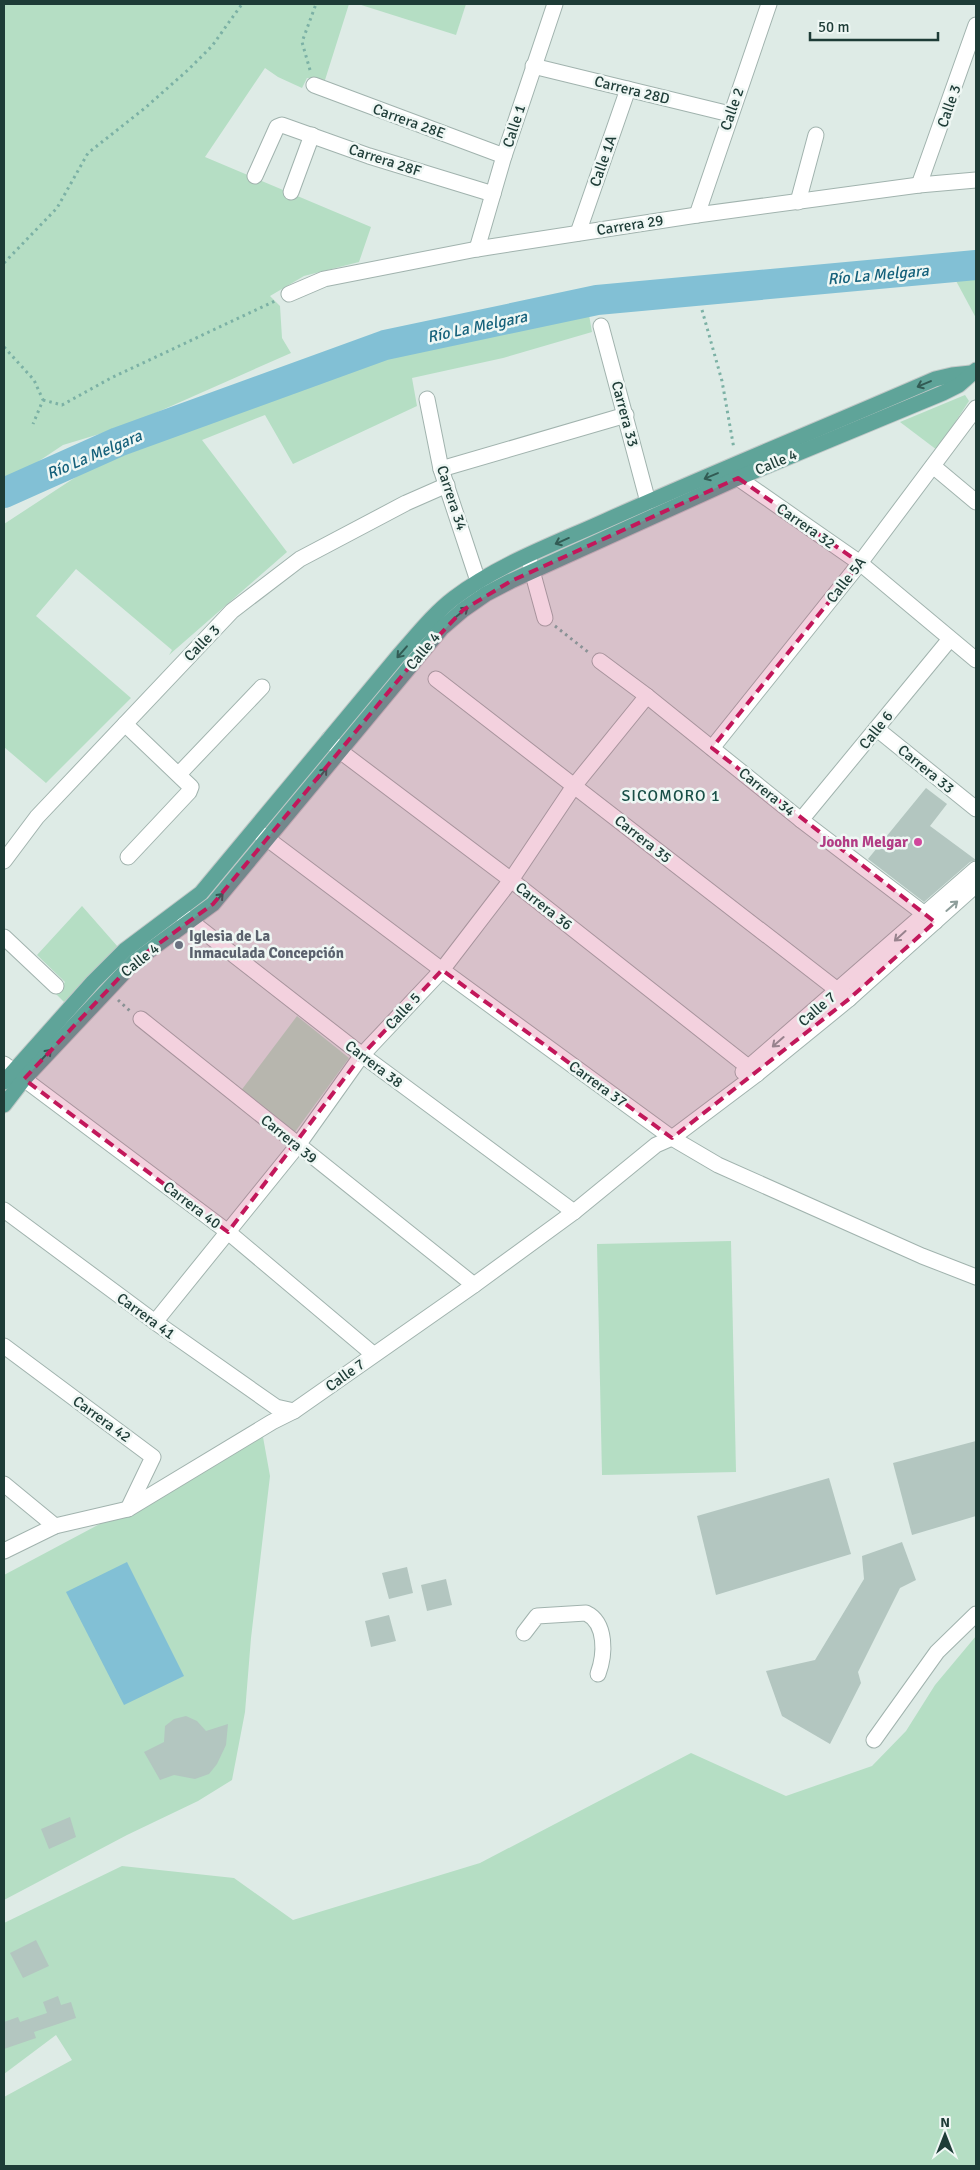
<svg xmlns="http://www.w3.org/2000/svg" width="980" height="2170" font-family="Signika,sans-serif">
	<rect width="100%" height="100%" fill="#deebe6"/>
	<g fill="#b5dec4">
		<path d="M4,4H349L325,80L307,78L302,88L278,77L265,68L205,157L371,227L359,262L304,276L270,296L280,306L282,338L291,353L126,426L63,445L21,473L4,480Z"/>
		<path d="M358,4H466L456,35Z"/>
		<path d="M955,279H976V318Z"/>
		<path d="M588,309L592,332L503,358L412,378L417,406L293,464L265,415L202,440L287,552L169,655L172,650L76,569L36,616L131,698L46,783L4,747V524L108,456L382,352Z"/>
		<path d="M965,395L969,401L937,450L900,422Z"/>
		<path d="M82,906L118,947L64,1002L56,994L65,982L37,955Z"/>
		<path d="M297,1016L349,1058L295,1132L240,1092Z"/>
		<path d="M731,1241L736,1472L602,1475L597,1244Z"/>
		<path d="M263,1437L270,1476L251,1638L245,1712L232,1780L198,1801L127,1835L4,1900V1575Z"/>
		<path d="M976,1636V2166H4V2097L72,2060L56,2035L4,2074V1923L122,1866L234,1878L293,1920L480,1863L691,1753L786,1796L872,1766L906,1731L935,1685Z"/>
	</g>
	<path fill="#82c0d5" d="M127,1562L184,1676L124,1705L66,1592Z"/>
	<g fill="none" stroke-linecap="round" stroke-linejoin="round">
		<path stroke="#82c0d5" stroke-width="30" d="M4,493L118,442L385,345L597,300L976,265"/>
	</g>
	<g fill="#b3c6c0">
		<path d="M926,788L947,804L930,826L976,860L970,862L924,902L868,859Z"/>
		<path d="M976,1441V1516L912,1535L893,1463Z"/>
		<path d="M829,1478L851,1554L716,1595L697,1516Z"/>
		<path d="M902,1542L916,1580L900,1588L858,1672L861,1683L830,1744L782,1716L766,1671L815,1660L864,1579L862,1556Z"/>
		<path d="M407,1567L413,1593L389,1599L382,1573Z"/>
		<path d="M446,1579L452,1605L427,1611L421,1585Z"/>
		<path d="M389,1615L396,1641L371,1647L365,1621Z"/>
		<path d="M186,1716L197,1721L206,1731L228,1724L226,1745L217,1764L209,1774L195,1779L174,1775L160,1780L144,1752L164,1742L165,1726L174,1719Z"/>
		<path d="M70,1817L76,1837L49,1849L41,1829Z"/>
		<path d="M36,1940L49,1966L23,1978L10,1953Z"/>
		<path d="M58,1996L61,2005L71,2002L76,2018L34,2032L36,2038L4,2049V2022L18,2017L20,2022L47,2013L43,2002Z"/>
	</g>
	<g fill="none" stroke-linecap="round" stroke-linejoin="round">
		<g stroke="#a1b3ae" stroke-width="17">
			<g id="minor">
				<path d="M533,66L730,114"/>
				<path d="M314,85L504,156"/>
				<path d="M255,176L277,127L282,125L369,156L493,194"/>
				<path d="M919,185L976,25"/>
				<path d="M291,192L312,135"/>
				<path d="M798,202L816,135"/>
				<path d="M697,215L769,4"/>
				<path d="M578,233L628,89"/>
				<path d="M477,249L504,156L555,4"/>
				<path d="M289,294L324,279L477,249L697,215L919,185L976,180"/>
				<path d="M601,326L648,502"/>
				<path d="M427,399L441,469L478,581L485,593"/>
				<path d="M933,466L976,502"/>
				<path d="M737,467L738,478L860,563L976,660"/>
				<path d="M441,469L626,415"/>
				<path d="M528,556L545,618"/>
				<path d="M600,661L647,696L801,820L935,922"/>
				<path d="M436,679L849,999"/>
				<path d="M125,724L191,787L189,792L128,857"/>
				<path d="M877,729L976,809"/>
				<path d="M329,739L340,751L511,880L757,1074"/>
				<path d="M712,748L860,563L976,408"/>
				<path d="M179,774L262,687"/>
				<path d="M801,820L950,639"/>
				<path d="M257,831L442,970L672,1138L718,1165L922,1256L976,1277"/>
				<path d="M4,861L37,817L232,611L300,559L406,503L447,485"/>
				<path d="M180,913L362,1055L574,1212"/>
				<path d="M4,937L56,986"/>
				<path d="M141,1019L474,1285"/>
				<path d="M4,1064L228,1232L373,1354"/>
				<path d="M743,1072L976,869"/>
				<path d="M4,1210L155,1322L276,1407L294,1411"/>
				<path d="M155,1322L298,1145L362,1055L442,970L511,880L574,786L647,696"/>
				<path d="M4,1346L153,1457L128,1509"/>
				<path d="M4,1484L55,1526"/>
				<path d="M4,1551L55,1526L128,1509L272,1422L294,1411L474,1285L574,1212L656,1145L672,1138L757,1074L849,999L976,885"/>
				<path d="M524,1633L537,1616L586,1613C607,1623 605,1655 598,1674"/>
				<path d="M874,1740L937,1652L976,1614"/>
			</g>
		</g>
		<g stroke="#c0c8c7" stroke-width="17">
			<g id="major">
				<path d="M4,1082L93,982L125,950L201,893L399,655C416,636 433,614 454,598C499,564 554,544 605,521C714,472 825,427 935,379L952,375L971,373"/>
				<path d="M4,1105L24,1079L135,961L213,904L442,628L463,610L486,594L511,581L738,478L943,393L959,385L976,370"/>
			</g>
		</g>
		<g stroke="#7cb1a5" stroke-width="3" stroke-dasharray="2.5 4" stroke-linecap="butt">
			<path d="M310,70L302,42L316,4"/>
			<path d="M4,263L57,208L88,153L145,108L189,69L212,46L242,4"/>
			<path d="M702,310L722,381L734,449"/>
			<path d="M4,347L34,380L43,400L33,424"/>
			<path d="M43,400L62,405L111,378L277,300"/>
			<path d="M555,626L588,652"/>
			<path d="M118,1000L130,1011"/>
		</g>
		<use href="#minor" stroke="#fff" stroke-width="15"/>
		<use href="#major" stroke="#5fa499" stroke-width="15"/>
	</g>
	<defs><path id="oneway-shaft" d="M-6 0H5M1.5-3L5.5 0L1.5 3" fill="none" stroke-width="1.6" stroke-linecap="round" stroke-linejoin="round" transform="scale(1.25)"/></defs>
	<g stroke="#325b54">
		<use href="#oneway-shaft" transform="translate(924 384) rotate(157)"/>
		<use href="#oneway-shaft" transform="translate(711 476) rotate(157)"/>
		<use href="#oneway-shaft" transform="translate(562 541) rotate(156)"/>
		<use href="#oneway-shaft" transform="translate(462 612) rotate(-39)"/>
		<use href="#oneway-shaft" transform="translate(402 652) rotate(131)"/>
		<use href="#oneway-shaft" transform="translate(322 774) rotate(-51)"/>
		<use href="#oneway-shaft" transform="translate(218 899) rotate(-48)"/>
		<use href="#oneway-shaft" transform="translate(46 1055) rotate(-47)"/>
	</g>
	<g stroke="#8e9e9b">
		<use href="#oneway-shaft" transform="translate(952 906) rotate(-41)"/>
		<use href="#oneway-shaft" transform="translate(900 936) rotate(138)"/>
		<use href="#oneway-shaft" transform="translate(778 1042) rotate(139)"/>
	</g>
	<path fill="#c2185b" fill-opacity="0.2" stroke="#c2185b" stroke-width="4" stroke-dasharray="10 6" stroke-linejoin="round" d="M738,478L860,563L712,748L935,922L849,999L672,1138L442,970L362,1055L228,1232L24,1079L135,961L213,904L410,666L463,610L511,581Z"/>
	<circle fill="#d1479c" stroke="#eff7f4" stroke-width="2" cx="918" cy="842" r="5"/>
	<circle fill="#6b7280" stroke="#eff7f4" stroke-width="2" cx="179" cy="945" r="5"/>
	<g text-anchor="middle" stroke-width="5" stroke-linejoin="round" paint-order="stroke">
		<g font-size="15" fill="#1e3c37" stroke="#eff7f4">
			<text transform="translate(632 90) rotate(14)" y="5">Carrera 28D</text>
			<text transform="translate(949 106) rotate(-71)" y="5">Calle 3</text>
			<text transform="translate(732 109) rotate(-71)" y="5">Calle 2</text>
			<text transform="translate(409 121) rotate(20)" y="5">Carrera 28E</text>
			<text transform="translate(514 126) rotate(-72)" y="5">Calle 1</text>
			<text transform="translate(385 160) rotate(18)" y="5">Carrera 28F</text>
			<text transform="translate(603 161) rotate(-71)" y="5">Calle 1A</text>
			<text transform="translate(630 225) rotate(-9)" y="5">Carrera 29</text>
			<text transform="translate(625 414) rotate(75)" y="5">Carrera 33</text>
			<text transform="translate(776 462) rotate(-23)" y="5">Calle 4</text>
			<text transform="translate(452 498) rotate(72)" y="5">Carrera 34</text>
			<text transform="translate(806 526) rotate(35)" y="5">Carrera 32</text>
			<text transform="translate(846 580) rotate(-52)" y="5">Calle 5A</text>
			<text transform="translate(202 643) rotate(-46)" y="5">Calle 3</text>
			<text transform="translate(423 651) rotate(-50)" y="5">Calle 4</text>
			<text transform="translate(876 730) rotate(-51)" y="5">Calle 6</text>
			<text transform="translate(926 769) rotate(39)" y="5">Carrera 33</text>
			<text transform="translate(767 792) rotate(39)" y="5">Carrera 34</text>
			<text transform="translate(643 839) rotate(38)" y="5">Carrera 35</text>
			<text transform="translate(544 906) rotate(38)" y="5">Carrera 36</text>
			<text transform="translate(140 960) rotate(-39)" y="5">Calle 4</text>
			<text transform="translate(817 1009) rotate(-41)" y="5">Calle 7</text>
			<text transform="translate(403 1011) rotate(-47)" y="5">Calle 5</text>
			<text transform="translate(374 1064) rotate(37)" y="5">Carrera 38</text>
			<text transform="translate(598 1084) rotate(36)" y="5">Carrera 37</text>
			<text transform="translate(289 1139) rotate(39)" y="5">Carrera 39</text>
			<text transform="translate(192 1205) rotate(37)" y="5">Carrera 40</text>
			<text transform="translate(146 1316) rotate(36)" y="5">Carrera 41</text>
			<text transform="translate(345 1375) rotate(-36)" y="5">Calle 7</text>
			<text transform="translate(102 1419) rotate(36)" y="5">Carrera 42</text>
		</g>
		<g font-size="15" font-weight="bold" fill="#b23c85" stroke="#eff7f4" text-anchor="end">
			<text x="908" y="847">Joohn Melgar</text>
		</g>
		<g font-size="15" font-weight="bold" fill="#5b616d" stroke="#eff7f4" text-anchor="start">
			<text x="189" y="941">Iglesia de La<tspan x="189" dy="17">Inmaculada Concepción</tspan></text>
		</g>
		<g font-size="16" font-style="italic" fill="#15617b" stroke="#eff7f4">
			<text transform="translate(878 274) rotate(-5)" y="6">Río La Melgara</text>
			<text transform="translate(477 326) rotate(-12)" y="6">Río La Melgara</text>
			<text transform="translate(94 454) rotate(-23)" y="6">Río La Melgara</text>
		</g>
		<g font-size="16" letter-spacing="1" fill="#194f47" stroke="#eff7f4">
			<text x="671" y="801">SICOMORO 1</text>
		</g>
	</g>
	<rect width="980" height="2170" fill="none" stroke="#1e3c37" stroke-width="10"/>
	<g transform="translate(945 2135)" stroke="#eff7f4" stroke-width="4" paint-order="stroke">
	<path d="M0-4L9 19L0 12L-9 19Z" fill="#1e3c37"/>
	<text y="-8" font-size="14" font-weight="bold" text-anchor="middle" fill="#1e3c37">N</text>
	</g>
	<path d="M810 32v8h128v-8" fill="none" stroke="#1e3c37" stroke-width="2.5"/>
	<text x="818" y="32" font-size="15" fill="#1e3c37" stroke="#eff7f4" stroke-width="4" paint-order="stroke">50 m</text>
</svg>
